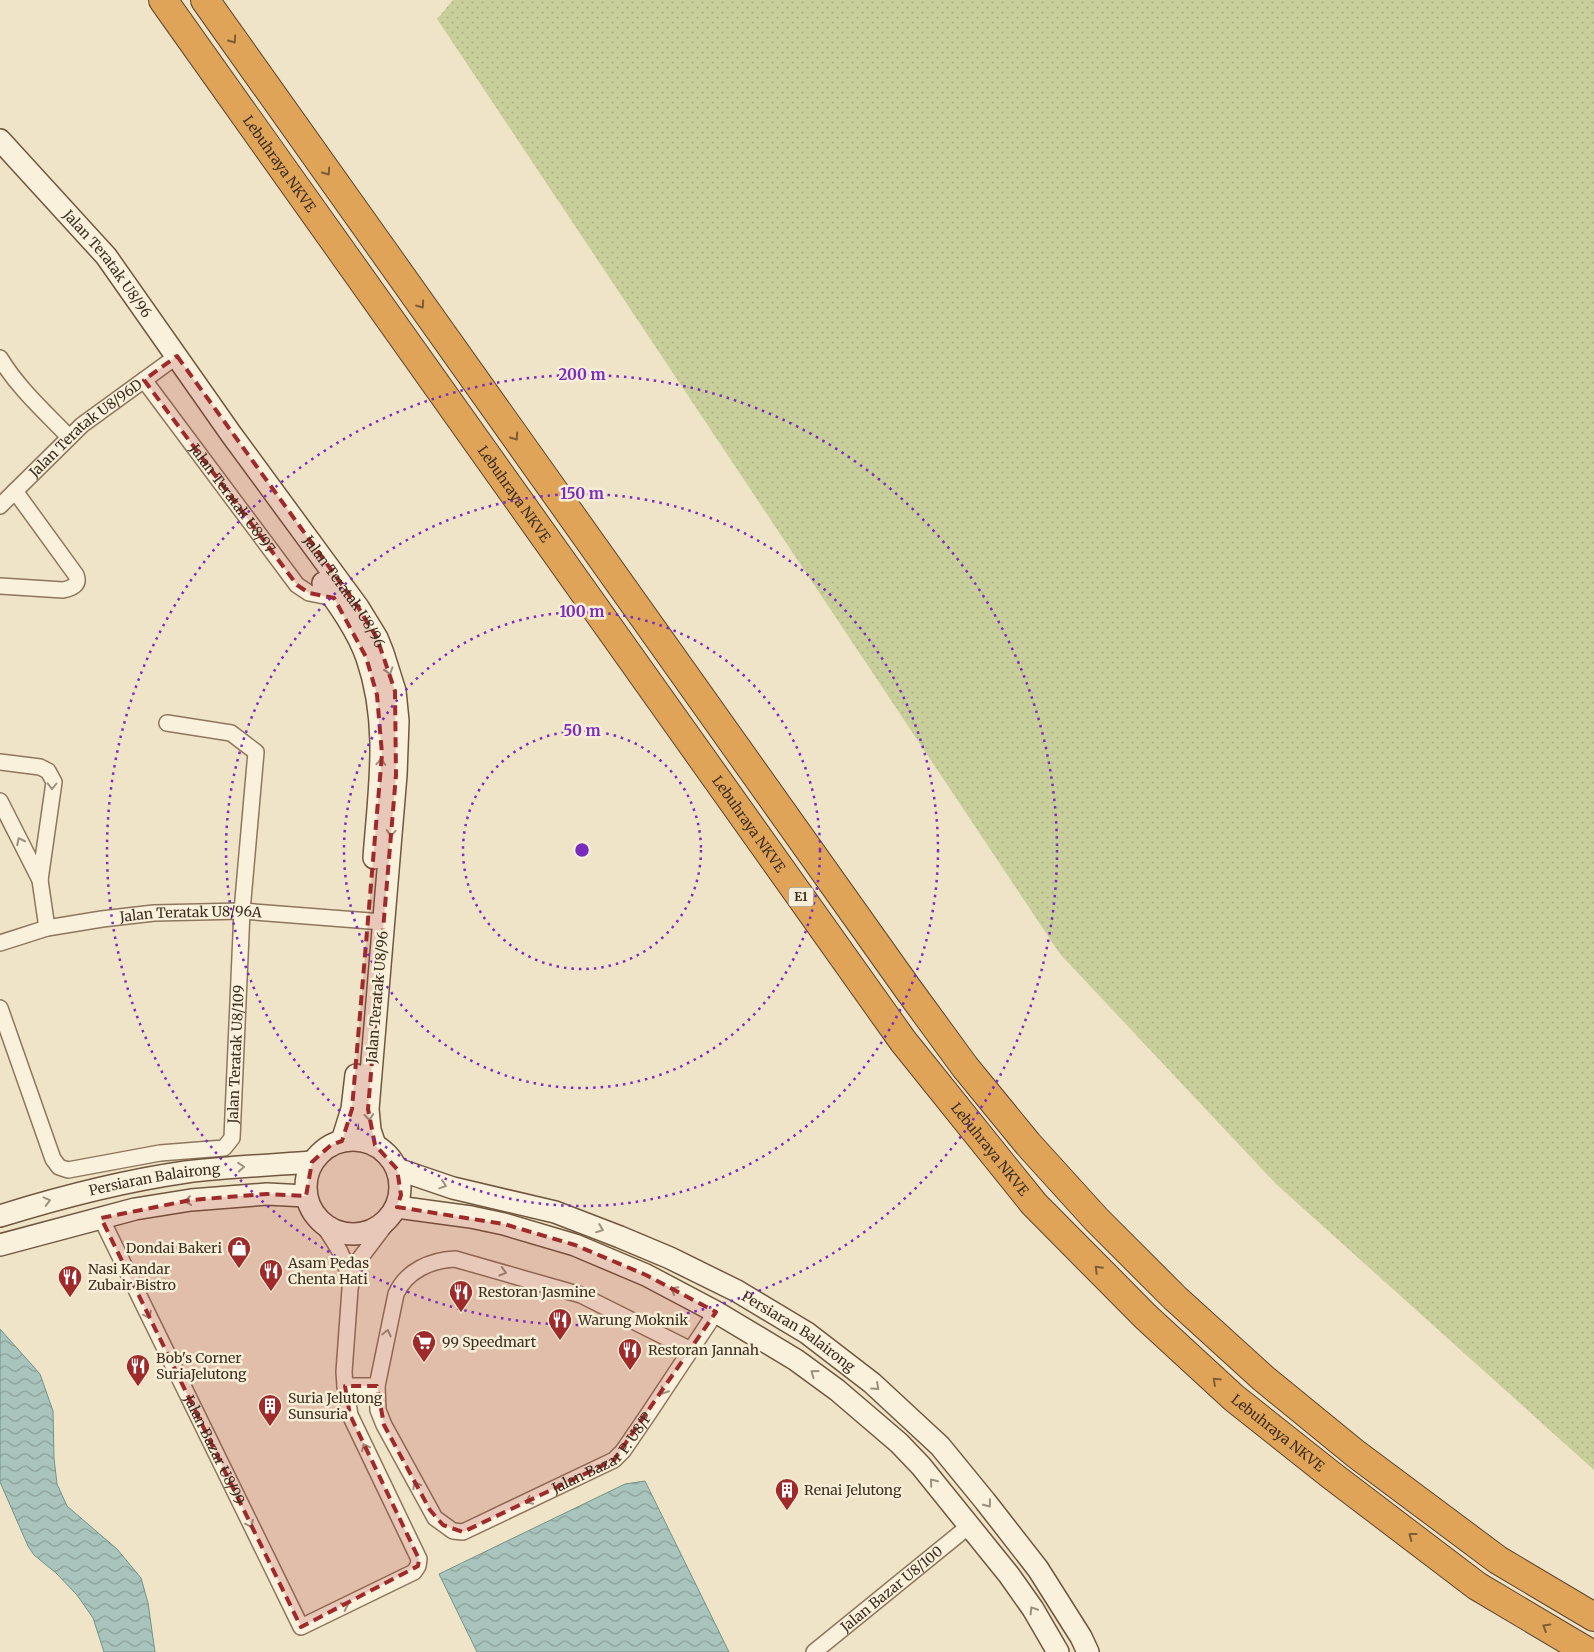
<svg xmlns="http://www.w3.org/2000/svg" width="1594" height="1652" font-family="Merriweather,serif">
	<defs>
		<pattern id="grass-dots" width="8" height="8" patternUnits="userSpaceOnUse" patternTransform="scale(1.25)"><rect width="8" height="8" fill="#c9cf9b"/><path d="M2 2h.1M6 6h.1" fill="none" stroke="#aeb285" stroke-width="1.8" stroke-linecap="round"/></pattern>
		<pattern id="water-waves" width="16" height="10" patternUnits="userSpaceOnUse" patternTransform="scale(1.25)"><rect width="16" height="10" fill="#a9c4bc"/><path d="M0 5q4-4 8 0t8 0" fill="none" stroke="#8ba098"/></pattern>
	</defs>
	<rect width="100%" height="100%" fill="#f0e4c8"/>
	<path fill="url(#grass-dots)" d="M453,0H1594V1470L1276,1184L1060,954L437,19Z"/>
	<g fill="url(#water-waves)" stroke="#6f938a">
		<path d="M0,1329L40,1374L53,1411L54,1458L57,1484L67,1506L117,1549L141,1578L148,1603L155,1652H104L93,1618L77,1595L56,1573L34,1555L28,1546L0,1482Z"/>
		<path d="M645,1481L729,1652H477L439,1574L625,1484Z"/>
	</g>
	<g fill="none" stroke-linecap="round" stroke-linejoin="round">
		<g stroke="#8d765c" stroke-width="18">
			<g id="street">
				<path d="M0,358C18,388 45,412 69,437"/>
				<path id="s1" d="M144,380L297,585L309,593L334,598"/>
				<path id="s2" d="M0,506L82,425L177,356"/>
				<path d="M0,586L63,590C72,588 80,585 76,575L15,491"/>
				<path d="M0,762L40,767L48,771L54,782L40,880"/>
				<path d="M0,801L40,880L47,928"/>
				<path id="s3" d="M0,943L47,928L102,919L154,913L242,911L383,922"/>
				<path id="s4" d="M0,1008L53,1159L59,1167L68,1170L160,1153L224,1148L232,1138L242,911L256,752L231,733L167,723"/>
				<path id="s5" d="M101,1218L301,1627L414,1572L418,1566L419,1559L350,1415L345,1386L344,1372L350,1289L355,1265L389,1220"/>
				<path d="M321,1222C334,1241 346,1257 349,1280"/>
				<path id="s6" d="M691,1350L581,1295L455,1259C431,1260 406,1271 396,1294L377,1386L378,1410L384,1425L435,1518L453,1531L463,1532L614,1460L623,1451L649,1413L716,1312"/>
				<path d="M345,1386H377"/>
				<path id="s7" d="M814,1652L969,1526"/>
			</g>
		</g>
		<g stroke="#6f573f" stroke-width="24">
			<g id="secondary">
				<path id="s8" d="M0,140L106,256L231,434L358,607L377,638L383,653L395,691L398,721L396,775L368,1109L370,1130L375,1145"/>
				<path d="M323,583C339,605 358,632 367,658C390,725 379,789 374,858"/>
				<circle cx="353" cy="1187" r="47"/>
				<path d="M342,1141L352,1109L356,1075"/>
				<path id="s9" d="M397,1169L453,1188L555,1212L620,1237L670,1258L737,1291L807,1333L872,1383L940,1446L985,1501L1038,1569L1081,1637L1088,1652"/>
				<path d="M397,1207L471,1217L504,1224L575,1245L646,1275L716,1312L796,1360L837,1390L899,1443L921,1466L1009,1575L1033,1609L1058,1652"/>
				<path id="s10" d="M0,1216C61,1197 123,1181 186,1172C228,1167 270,1165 312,1162"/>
				<path d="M0,1245L135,1209L191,1200L267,1194L306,1196"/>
			</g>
		</g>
		<g stroke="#5b4430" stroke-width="30">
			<g id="highway">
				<path id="s11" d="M163,0L903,1041L1034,1204L1146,1317L1234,1398L1331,1475L1477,1586L1588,1652"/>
				<path d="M205,0L908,989L965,1067L1028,1144L1096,1219L1175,1298L1263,1378L1356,1454L1498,1560L1594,1617"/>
			</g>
		</g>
		<use href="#street" stroke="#faf1dc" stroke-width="15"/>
		<use href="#secondary" stroke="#faf1dc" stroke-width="21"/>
		<use href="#highway" stroke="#e0a458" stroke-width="28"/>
	</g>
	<defs><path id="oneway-chevron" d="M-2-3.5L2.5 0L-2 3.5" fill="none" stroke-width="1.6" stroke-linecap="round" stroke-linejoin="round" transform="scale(1.25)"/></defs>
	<g stroke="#7e5d36">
		<use href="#oneway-chevron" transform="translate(233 40) rotate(55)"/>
		<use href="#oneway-chevron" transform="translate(327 172) rotate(55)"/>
		<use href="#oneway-chevron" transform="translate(421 305) rotate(55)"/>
		<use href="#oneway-chevron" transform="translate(515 437) rotate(55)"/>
		<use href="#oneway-chevron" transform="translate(1098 1269) rotate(-135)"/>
		<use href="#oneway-chevron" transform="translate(1216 1381) rotate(-137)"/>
		<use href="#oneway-chevron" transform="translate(1412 1536) rotate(-143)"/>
		<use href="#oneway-chevron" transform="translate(1546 1627) rotate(-149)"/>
	</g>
	<g stroke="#9c907e">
		<use href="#oneway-chevron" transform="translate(389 671) rotate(73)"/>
		<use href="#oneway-chevron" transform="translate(381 762) rotate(-86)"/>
		<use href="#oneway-chevron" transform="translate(52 786) rotate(91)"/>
		<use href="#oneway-chevron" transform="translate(391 833) rotate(95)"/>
		<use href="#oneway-chevron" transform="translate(20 841) rotate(-117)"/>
		<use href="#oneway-chevron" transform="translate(369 1117) rotate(85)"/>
		<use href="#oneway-chevron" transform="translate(241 1167) rotate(-5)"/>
		<use href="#oneway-chevron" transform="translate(443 1185) rotate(19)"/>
		<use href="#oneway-chevron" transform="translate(47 1201) rotate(-15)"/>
		<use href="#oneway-chevron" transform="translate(188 1201) rotate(172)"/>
		<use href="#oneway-chevron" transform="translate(600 1229) rotate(21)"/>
		<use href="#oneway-chevron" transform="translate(503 1272) rotate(16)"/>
		<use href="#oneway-chevron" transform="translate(674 1290) rotate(-152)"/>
		<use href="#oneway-chevron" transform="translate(148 1315) rotate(64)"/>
		<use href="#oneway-chevron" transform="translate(387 1333) rotate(-77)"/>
		<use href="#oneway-chevron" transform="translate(814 1373) rotate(-144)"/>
		<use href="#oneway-chevron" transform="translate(876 1387) rotate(42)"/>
		<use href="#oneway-chevron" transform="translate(664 1391) rotate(123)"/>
		<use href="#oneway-chevron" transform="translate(365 1447) rotate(-115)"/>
		<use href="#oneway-chevron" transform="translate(933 1482) rotate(-129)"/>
		<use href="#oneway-chevron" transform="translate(416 1485) rotate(-118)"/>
		<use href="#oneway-chevron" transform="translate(529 1501) rotate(154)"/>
		<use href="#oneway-chevron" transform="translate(988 1504) rotate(52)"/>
		<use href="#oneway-chevron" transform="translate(250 1524) rotate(64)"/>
		<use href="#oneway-chevron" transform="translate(345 1606) rotate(-26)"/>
		<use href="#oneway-chevron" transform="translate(1033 1610) rotate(-122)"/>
	</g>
	<path fill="#9e2a2b" fill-opacity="0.2" stroke="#9e2a2b" stroke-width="4" stroke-dasharray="10 6" stroke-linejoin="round" d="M177,356L358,607L377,638L395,691L396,775L368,1109L375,1145L397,1169L401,1195L397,1207L504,1224L575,1245L646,1275L716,1312L614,1460L463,1532L443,1525L430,1510L384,1425L377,1386H345L350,1415L419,1559L418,1566L301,1627L101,1218L191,1200L267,1194L306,1196L312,1162L331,1145L342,1141L352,1109L382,754L377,695L366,657L334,598L309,593L297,585L144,380Z"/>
	<g fill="none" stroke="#7b2cbf" stroke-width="2.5" stroke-dasharray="2.5 5">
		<circle cx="582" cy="850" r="119"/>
		<circle cx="582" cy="850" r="238"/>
		<circle cx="582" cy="850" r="356"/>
		<circle cx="582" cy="850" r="475"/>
	</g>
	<defs>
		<g id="shop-pin" transform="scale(1.25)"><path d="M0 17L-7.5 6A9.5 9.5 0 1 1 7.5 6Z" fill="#9e2a2b" stroke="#f7eed8"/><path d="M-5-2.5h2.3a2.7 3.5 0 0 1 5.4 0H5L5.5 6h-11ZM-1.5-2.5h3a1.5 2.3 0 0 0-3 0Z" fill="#fff"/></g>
		<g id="restaurant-pin" transform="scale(1.25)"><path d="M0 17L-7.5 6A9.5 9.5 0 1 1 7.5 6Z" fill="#9e2a2b" stroke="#f7eed8"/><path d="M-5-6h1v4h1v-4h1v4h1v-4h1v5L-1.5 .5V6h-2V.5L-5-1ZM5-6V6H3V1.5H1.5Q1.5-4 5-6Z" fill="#fff"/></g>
		<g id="supermarket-pin" transform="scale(1.25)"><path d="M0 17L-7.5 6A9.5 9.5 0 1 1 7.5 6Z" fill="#9e2a2b" stroke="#f7eed8"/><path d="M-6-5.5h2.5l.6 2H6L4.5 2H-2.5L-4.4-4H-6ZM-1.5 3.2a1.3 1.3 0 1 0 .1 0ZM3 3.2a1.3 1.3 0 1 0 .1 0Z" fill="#fff"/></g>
		<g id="building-pin" transform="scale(1.25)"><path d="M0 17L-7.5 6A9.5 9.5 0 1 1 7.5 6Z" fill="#9e2a2b" stroke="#f7eed8"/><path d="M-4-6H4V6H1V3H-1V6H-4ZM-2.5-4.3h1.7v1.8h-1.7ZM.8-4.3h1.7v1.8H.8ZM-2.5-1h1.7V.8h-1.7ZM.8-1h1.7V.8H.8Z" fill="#fff"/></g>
	</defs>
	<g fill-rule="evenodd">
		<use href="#shop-pin" x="239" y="1248"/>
		<use href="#restaurant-pin" x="271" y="1271"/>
		<use href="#restaurant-pin" x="70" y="1277"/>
		<use href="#restaurant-pin" x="461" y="1292"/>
		<use href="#restaurant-pin" x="560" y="1320"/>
		<use href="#supermarket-pin" x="424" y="1342"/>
		<use href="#restaurant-pin" x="630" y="1350"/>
		<use href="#restaurant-pin" x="138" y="1366"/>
		<use href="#building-pin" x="270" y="1406"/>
		<use href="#building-pin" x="787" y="1490"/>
	</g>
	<g text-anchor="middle" stroke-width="5" stroke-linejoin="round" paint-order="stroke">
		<rect fill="#f7eed8" stroke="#756857" stroke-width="1" x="788.5" y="887.5" width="25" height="19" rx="4"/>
		<g font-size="12" font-weight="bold" fill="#3d2e20">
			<text x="801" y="901">E1</text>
		</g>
		<g font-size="14" fill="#3d2e20" stroke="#f7eed8">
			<text dy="5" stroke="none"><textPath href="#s11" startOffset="201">Lebuhraya NKVE</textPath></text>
			<text dy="5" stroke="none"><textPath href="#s8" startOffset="164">Jalan Teratak U8/96</textPath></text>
			<text dy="5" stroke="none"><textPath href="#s2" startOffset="116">Jalan Teratak U8/96D</textPath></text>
			<text dy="5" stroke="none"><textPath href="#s11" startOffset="606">Lebuhraya NKVE</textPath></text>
			<text dy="5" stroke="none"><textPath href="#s1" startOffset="148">Jalan Teratak U8/97</textPath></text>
			<text dy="5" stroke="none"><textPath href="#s8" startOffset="569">Jalan Teratak U8/96</textPath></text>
			<text dy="5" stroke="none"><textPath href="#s11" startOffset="1011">Lebuhraya NKVE</textPath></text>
			<text dy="5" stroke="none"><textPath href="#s3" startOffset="194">Jalan Teratak U8/96A</textPath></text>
			<text transform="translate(377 997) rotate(-85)" y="5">Jalan Teratak U8/96</text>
			<text dy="5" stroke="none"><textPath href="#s4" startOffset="434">Jalan Teratak U8/109</textPath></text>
			<text dy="5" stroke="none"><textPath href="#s11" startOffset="1416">Lebuhraya NKVE</textPath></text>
			<text dy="5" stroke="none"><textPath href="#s10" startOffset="159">Persiaran Balairong</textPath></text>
			<text dy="5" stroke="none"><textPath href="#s9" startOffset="436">Persiaran Balairong</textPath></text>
			<text dy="5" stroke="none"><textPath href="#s11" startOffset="1821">Lebuhraya NKVE</textPath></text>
			<text dy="5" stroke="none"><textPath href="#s5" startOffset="258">Jalan Bazar U8/99</textPath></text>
			<text dy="5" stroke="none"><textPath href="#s6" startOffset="761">Jalan Bazar P. U8/P</textPath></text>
			<text dy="5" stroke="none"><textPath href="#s7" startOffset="100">Jalan Bazar U8/100</textPath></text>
		</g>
		<g font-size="14" fill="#3d2e20" stroke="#f7eed8" text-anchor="start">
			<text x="222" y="1253" text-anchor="end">Dondai Bakeri</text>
			<text x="288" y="1268">Asam Pedas<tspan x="288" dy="16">Chenta Hati</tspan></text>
			<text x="88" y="1274">Nasi Kandar<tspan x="88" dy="16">Zubair Bistro</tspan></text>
			<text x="478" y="1297">Restoran Jasmine</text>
			<text x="578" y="1325">Warung Moknik</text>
			<text x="442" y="1347">99 Speedmart</text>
			<text x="648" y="1355">Restoran Jannah</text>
			<text x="156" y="1363">Bob's Corner<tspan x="156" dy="16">SuriaJelutong</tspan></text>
			<text x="288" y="1403">Suria Jelutong<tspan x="288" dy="16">Sunsuria</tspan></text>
			<text x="804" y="1495">Renai Jelutong</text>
		</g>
	</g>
	<circle cx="582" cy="850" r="8" fill="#7b2cbf" stroke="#f7eed8" stroke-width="2.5"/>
	<g font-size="15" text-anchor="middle" font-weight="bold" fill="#7b2cbf" stroke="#f7eed8" stroke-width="5" stroke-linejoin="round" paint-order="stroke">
		<text x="582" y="380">200 m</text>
		<text x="582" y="499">150 m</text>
		<text x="582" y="617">100 m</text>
		<text x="582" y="736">50 m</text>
	</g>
</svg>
